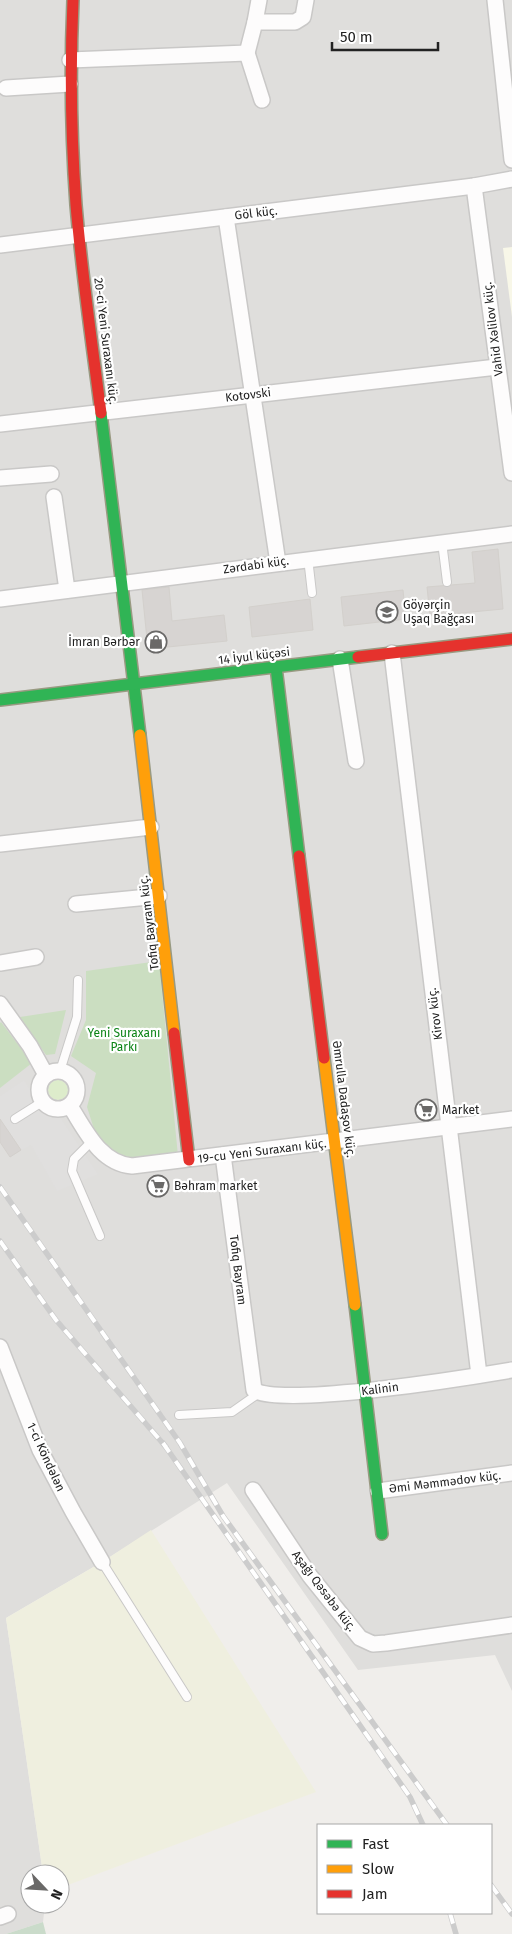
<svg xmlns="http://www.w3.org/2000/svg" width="512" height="1934" font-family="'Fira Sans',sans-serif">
	<rect width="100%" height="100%" fill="#f0eeeb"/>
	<path fill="#dfdedc" d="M0,0H512V1691L495,1655L358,1670L227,1483L102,1562L6,1618L43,1874H30V1904H45L43,1922L6,1934H0Z"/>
	<path fill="#f8f7e8" d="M512,247V317L503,248Z"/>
	<path fill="#efefdf" d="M151,1530L316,1792L60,1888V1874H43L6,1618L102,1562Z"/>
	<circle fill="#ddeccb" cx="58" cy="1090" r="10"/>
	<g fill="#cbdec1">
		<path d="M159,961L178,1156L123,1159L107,1150L94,1129L87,1107L96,1073L71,1056L86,1020V971Z"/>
		<path d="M66,1010L55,1054L46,1055L20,1017Z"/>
		<path d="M1,1022L32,1063L0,1088V1023Z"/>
	</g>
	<path fill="#cadbca" d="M43,1922L46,1934H6Z"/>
	<path fill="#e0dfde" d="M24,1080L44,1111L60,1117L98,1174L57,1191L31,1145L21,1150L0,1119V1096Z"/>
	<g fill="#d7d4d2" stroke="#d3d0cc">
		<path d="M498,549L503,609L430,616L427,587L475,583L472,552Z"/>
		<path d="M169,587L172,621L224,615L227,641L148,649L142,590Z"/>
		<path d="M403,590L406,619L344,626L341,597Z"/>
		<path d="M310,599L313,630L252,637L249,607Z"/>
		<path d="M0,1119L21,1150L10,1157L0,1142Z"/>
	</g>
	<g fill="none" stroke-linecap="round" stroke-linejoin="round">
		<g stroke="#c9c8c7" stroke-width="10">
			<g id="lane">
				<path d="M442,542L447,582"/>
				<path d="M308,558L312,593"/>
				<path d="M60,1071L77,1017L78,980"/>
				<path d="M15,1119L42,1102"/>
				<path d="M92,1141L74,1159L72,1171L100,1236"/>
				<path d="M179,1415L232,1412L259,1393"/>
				<path d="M102,1562L187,1697"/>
			</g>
		</g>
		<g stroke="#c9c8c7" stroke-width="18">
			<g id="street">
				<path d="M495,0L512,160"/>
				<path d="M255,22L259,0"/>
				<path d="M247,53L262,100"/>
				<path d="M70,60L247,53L255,22H295L303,17L306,0"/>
				<path d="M6,88L70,84"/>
				<path d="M474,186L512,473"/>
				<path d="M226,217L278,563"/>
				<path d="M0,245L474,186L512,179"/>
				<path d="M0,424L497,367"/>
				<path d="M0,478L51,474"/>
				<path d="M54,497L67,590"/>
				<path d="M0,599L512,534"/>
				<path d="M392,653L479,1375"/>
				<path d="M340,659L356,761"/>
				<path d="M0,844L151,827"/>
				<path d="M76,904L159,896"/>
				<path d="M0,963L36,957"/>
				<path d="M0,1004L30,1046L46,1075"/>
				<circle cx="58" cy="1090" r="19"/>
				<path d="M70,1106C86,1131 100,1163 132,1166L512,1119"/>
				<path d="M223,1155L254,1390C281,1408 471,1377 512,1370"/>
				<path d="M0,1347L40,1450L73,1512L102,1562"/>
				<path d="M253,1490L310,1576L360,1638L373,1644L386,1643L512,1625"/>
				<path d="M378,1491L512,1473"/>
				<path d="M0,1917L8,1914"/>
			</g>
		</g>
		<g stroke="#999a82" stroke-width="14">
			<g id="fast">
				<path d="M101,413L140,735"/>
				<path d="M276,667L299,856"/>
				<path d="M0,700L358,657"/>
				<path d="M355,1305L382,1534"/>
			</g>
		</g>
		<g stroke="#999a82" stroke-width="14">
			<g id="slow">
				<path d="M140,735L174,1033"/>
				<path d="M324,1058L355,1305"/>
			</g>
		</g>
		<g stroke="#999a82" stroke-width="14">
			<g id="jam">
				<path d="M73,0C70,68 71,137 76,205C82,275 92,344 101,413"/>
				<path d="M358,657L512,639"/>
				<path d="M299,856L324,1058"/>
				<path d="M174,1033L189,1160"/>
			</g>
		</g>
		<use href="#lane" stroke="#fdfcfc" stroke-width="8"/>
		<use href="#street" stroke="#fdfcfc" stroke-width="15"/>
		<use href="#fast" stroke="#30b455" stroke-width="11"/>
		<use href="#slow" stroke="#ff9f0a" stroke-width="11"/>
		<use href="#jam" stroke="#e5322d" stroke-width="11"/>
		<g stroke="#ccc" stroke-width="5.5">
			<g id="rail">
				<path d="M0,1187L180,1443L223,1516L447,1825"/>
				<path d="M0,1241L56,1320L166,1447"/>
				<path d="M163,1443L410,1797L423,1825"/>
				<path d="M491,1885L512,1914"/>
				<path d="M450,1913L456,1934"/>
			</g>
		</g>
		<use href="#rail" stroke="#fff" stroke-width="4" stroke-dasharray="11" stroke-linecap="butt"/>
	</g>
	<defs>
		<g id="school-ring" transform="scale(1.125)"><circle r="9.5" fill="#fff" stroke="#6a6968" stroke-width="1.5"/><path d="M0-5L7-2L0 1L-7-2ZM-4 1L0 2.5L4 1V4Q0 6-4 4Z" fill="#6a6968"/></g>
		<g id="shop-ring" transform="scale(1.125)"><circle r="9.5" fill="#fff" stroke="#6a6968" stroke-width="1.5"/><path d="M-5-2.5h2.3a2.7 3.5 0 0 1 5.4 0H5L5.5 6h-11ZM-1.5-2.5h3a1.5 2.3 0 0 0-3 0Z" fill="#6a6968"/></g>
		<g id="supermarket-ring" transform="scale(1.125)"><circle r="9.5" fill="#fff" stroke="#6a6968" stroke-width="1.5"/><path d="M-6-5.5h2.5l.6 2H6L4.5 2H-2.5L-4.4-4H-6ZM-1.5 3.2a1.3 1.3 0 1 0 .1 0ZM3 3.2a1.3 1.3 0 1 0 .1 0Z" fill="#6a6968"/></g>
	</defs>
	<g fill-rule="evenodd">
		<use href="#school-ring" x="387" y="612"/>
		<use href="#shop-ring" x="156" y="642"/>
		<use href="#supermarket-ring" x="426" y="1110"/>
		<use href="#supermarket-ring" x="158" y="1186"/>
	</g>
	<g text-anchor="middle" stroke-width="4.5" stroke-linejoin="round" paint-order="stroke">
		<g font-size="12" fill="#222" stroke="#fff">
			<text transform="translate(256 213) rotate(-7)" y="4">Göl küç.</text>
			<text transform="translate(493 329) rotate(-97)" y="4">Vahid Xəlilov küç.</text>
			<text transform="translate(106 341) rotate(83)" y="4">20-ci Yeni Suraxanı küç.</text>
			<text transform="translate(248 395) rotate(-7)" y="4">Kotovski</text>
			<text transform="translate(256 565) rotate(-8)" y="4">Zərdabi küç.</text>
			<text transform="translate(254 656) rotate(-7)" y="4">14 İyul küçəsi</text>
			<text transform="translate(149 923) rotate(-97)" y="4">Tofiq Bayram küç.</text>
			<text transform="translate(435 1014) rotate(-97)" y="4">Kirov küç.</text>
			<text transform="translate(344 1099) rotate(83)" y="4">Əmrulla Dadaşov küç.</text>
			<text transform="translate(262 1151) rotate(-7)" y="4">19-cu Yeni Suraxanı küç.</text>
			<text transform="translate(238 1270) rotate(83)" y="4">Tofiq Bayram</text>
			<text transform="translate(380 1389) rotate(-7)" y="4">Kalinin</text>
			<text transform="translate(46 1457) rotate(65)" y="4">1-ci Köndələn</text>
			<text transform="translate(445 1482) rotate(-7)" y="4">Əmi Məmmədov küç.</text>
			<text transform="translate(324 1591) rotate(53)" y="4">Aşağı Qəsəbə küç.</text>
		</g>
		<g font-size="12" fill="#222" stroke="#fff" text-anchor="start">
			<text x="403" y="609">Göyərçin<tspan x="403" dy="14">Uşaq Bağçası</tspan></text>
			<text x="140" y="646" text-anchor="end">İmran Bərbər</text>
			<text x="442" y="1114">Market</text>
			<text x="174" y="1190">Bәhram market</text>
		</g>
		<g font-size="12" fill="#0c8416" stroke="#fff">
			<text x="124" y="1037">Yeni Suraxanı<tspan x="124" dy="14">Parkı</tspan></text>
		</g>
	</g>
	<rect x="317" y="1824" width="175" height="90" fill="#ffffff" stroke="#a7a7a7"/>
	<rect x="327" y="1840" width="25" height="8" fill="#30b455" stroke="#a7a7a7"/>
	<text x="362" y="1849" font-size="15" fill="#222222">Fast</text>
	<rect x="327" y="1865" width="25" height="8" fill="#ff9f0a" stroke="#a7a7a7"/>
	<text x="362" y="1874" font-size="15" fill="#222222">Slow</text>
	<rect x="327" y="1890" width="25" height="8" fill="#e5322d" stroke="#a7a7a7"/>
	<text x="362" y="1899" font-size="15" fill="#222222">Jam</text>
	<g transform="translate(45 1889) rotate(115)"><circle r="24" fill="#ffffff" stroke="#a7a7a7"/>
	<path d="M0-4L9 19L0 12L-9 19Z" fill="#6a6968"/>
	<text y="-8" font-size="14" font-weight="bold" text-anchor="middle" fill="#222222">N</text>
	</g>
	<path d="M332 42v8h106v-8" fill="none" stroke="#222222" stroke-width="2.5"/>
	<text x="340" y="42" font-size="15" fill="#222222" stroke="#ffffff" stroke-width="4" paint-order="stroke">50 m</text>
</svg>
